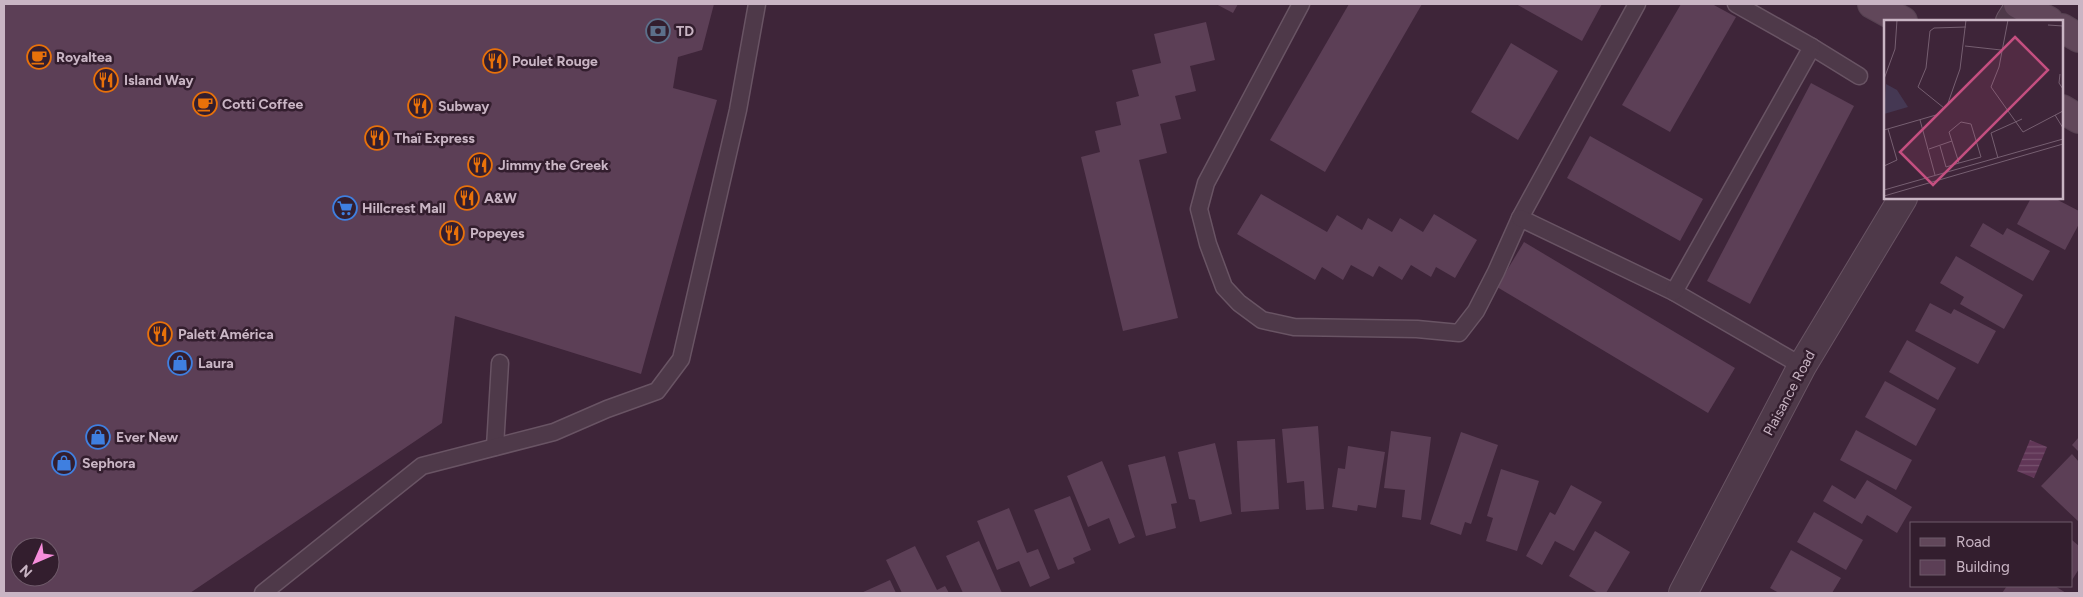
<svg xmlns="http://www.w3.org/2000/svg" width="2083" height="597" font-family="Figtree,sans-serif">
	<defs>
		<pattern id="water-rules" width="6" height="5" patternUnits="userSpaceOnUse" patternTransform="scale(1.25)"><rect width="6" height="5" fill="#613657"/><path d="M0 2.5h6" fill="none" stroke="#76516e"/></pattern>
	</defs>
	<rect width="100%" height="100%" fill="#3e2539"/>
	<path fill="url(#water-rules)" d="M2030,440L2047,447L2034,478L2017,471Z"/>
	<g fill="#5c3f56" fill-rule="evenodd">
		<path d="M4,4H714L702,50L678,57L673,88L717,100L641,374L455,316L442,423L190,593H4ZM20,547H50V577H20Z"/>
		<path d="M1216,4H1238L1233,13Z"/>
		<path d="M1349,4H1422L1325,172L1270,140Z"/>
		<path d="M1516,4H1602L1582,41Z"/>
		<path d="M1681,4H1712L1736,17L1670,132L1622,105Z"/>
		<path d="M1206,22L1215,60L1190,66L1196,91L1175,96L1181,119L1160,124L1167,153L1139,160L1178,318L1123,331L1081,157L1100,152L1095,131L1121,125L1116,102L1139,96L1132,70L1161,63L1154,34Z"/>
		<path d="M1511,43L1558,71L1518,140L1471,112Z"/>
		<path d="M1811,83L1854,106L1750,304L1707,281Z"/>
		<path d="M1590,136L1703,199L1680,241L1567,178Z"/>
		<path d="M1261,194L1327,232L1337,215L1362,230L1368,218L1392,232L1400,218L1423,232L1434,214L1477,240L1455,278L1436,267L1431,277L1411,265L1402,280L1379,266L1373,277L1351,265L1343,280L1322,267L1315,280L1237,234Z"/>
		<path d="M2031,198H2054L2079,211V224L2065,250L2017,224Z"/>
		<path d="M1983,223L2003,235L2007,228L2050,251L2033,281L1970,246Z"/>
		<path d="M1524,242L1735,368L1708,413L1497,287Z"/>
		<path d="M1956,256L2023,295L2004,329L1960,304L1964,297L1940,283Z"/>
		<path d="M1930,303L1951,314L1954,309L1996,331L1978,364L1915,331Z"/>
		<path d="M1907,340L1956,368L1938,400L1889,372Z"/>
		<path d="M1885,381L1936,409L1916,446L1865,417Z"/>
		<path d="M1318,426L1324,509L1306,510L1304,481L1287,483L1282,429Z"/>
		<path d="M1856,430L1912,460L1896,490L1840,460Z"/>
		<path d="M1391,431L1431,437L1421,520L1402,517L1405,490L1384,488Z"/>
		<path d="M1461,432L1498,445L1471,524L1465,522L1461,535L1430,524Z"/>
		<path d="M2079,437V452L2072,445Z"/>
		<path d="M1275,439L1279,509L1241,512L1237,441Z"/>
		<path d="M1215,443L1232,514L1200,522L1195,500L1189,499L1178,452Z"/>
		<path d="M1348,446L1385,452L1376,508L1358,505L1357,511L1332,507L1338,468L1345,469Z"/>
		<path d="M2072,454L2079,462V522L2041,486Z"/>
		<path d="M1165,456L1177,503L1171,504L1176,528L1146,536L1128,465Z"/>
		<path d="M1102,461L1135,537L1119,544L1109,518L1088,527L1067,476Z"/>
		<path d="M1501,469L1539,481L1517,551L1486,541L1493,518L1487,516Z"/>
		<path d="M1867,480L1912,507L1897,533L1867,515L1862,524L1823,501L1832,485L1855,499Z"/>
		<path d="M1571,485L1602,502L1574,551L1555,541L1542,565L1526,556L1550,512L1555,515Z"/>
		<path d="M1070,496L1091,550L1073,558L1075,563L1058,570L1034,510Z"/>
		<path d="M1009,508L1027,553L1038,549L1050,578L1030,587L1019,561L997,570L977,521Z"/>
		<path d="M1814,512L1863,540L1846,570L1797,542Z"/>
		<path d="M1595,531L1630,552L1606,593H1598L1569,576Z"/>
		<path d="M2072,540L2079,546V569L2072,580Z"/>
		<path d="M979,541L1002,593H963L946,556Z"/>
		<path d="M915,546L937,590L945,586L949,593H902L886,560Z"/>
		<path d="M1791,550L1841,578L1832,593H1779L1770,588Z"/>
		<path d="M890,580L896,593H861Z"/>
		<path d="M2007,586H2055L2066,593H2002Z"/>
	</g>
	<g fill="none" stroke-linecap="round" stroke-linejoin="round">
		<g stroke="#695464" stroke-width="19">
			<g id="service">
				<path d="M1301,4L1206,183L1199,209L1208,244L1224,287L1239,303L1262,320L1294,327L1417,329L1459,333L1476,311L1496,272L1520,218L1637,4"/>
				<path d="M1812,47L1859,76"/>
				<path d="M1520,218L1674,292L1802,366"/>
				<path d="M1674,292L1812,47L1736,4"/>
				<path d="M495,447L500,363"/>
				<path d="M263,593L422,466L554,432L607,409L657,391L681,359L738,110L757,4"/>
			</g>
		</g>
		<g stroke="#695464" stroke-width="30">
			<g id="minor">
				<path d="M2010,21L2020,5"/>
				<path d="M1683,593L1802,366L1903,198"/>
			</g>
		</g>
		<g stroke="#574252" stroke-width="30">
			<g id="secondary">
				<path d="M1872,4L1903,21"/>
				<path d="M2018,4L2049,21"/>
				<path d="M2062,28L2079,38"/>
				<path d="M2062,109L2079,119"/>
			</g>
		</g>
		<use href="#service" stroke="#4e3949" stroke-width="16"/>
		<use href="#minor" stroke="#4e3949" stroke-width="28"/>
		<use href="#secondary" stroke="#61475a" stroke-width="28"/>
	</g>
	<defs>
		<g id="bank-ring" transform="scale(1.25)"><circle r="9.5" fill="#331e2e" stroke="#5c6f8a" stroke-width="1.5"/><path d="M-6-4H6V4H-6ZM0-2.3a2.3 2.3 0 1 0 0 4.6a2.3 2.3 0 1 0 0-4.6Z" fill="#5c6f8a"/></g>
		<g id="cafe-ring" transform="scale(1.25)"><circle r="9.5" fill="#331e2e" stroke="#e8710a" stroke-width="1.5"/><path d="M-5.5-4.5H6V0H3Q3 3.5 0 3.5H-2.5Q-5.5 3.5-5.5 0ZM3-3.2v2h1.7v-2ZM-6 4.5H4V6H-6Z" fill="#e8710a"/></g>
		<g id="restaurant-ring" transform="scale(1.25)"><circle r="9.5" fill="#331e2e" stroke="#e8710a" stroke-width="1.5"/><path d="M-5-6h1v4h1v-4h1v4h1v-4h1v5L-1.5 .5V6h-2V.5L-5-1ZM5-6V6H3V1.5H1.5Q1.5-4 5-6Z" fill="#e8710a"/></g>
		<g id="supermarket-ring" transform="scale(1.25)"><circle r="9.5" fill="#331e2e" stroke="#3f7fe0" stroke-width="1.5"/><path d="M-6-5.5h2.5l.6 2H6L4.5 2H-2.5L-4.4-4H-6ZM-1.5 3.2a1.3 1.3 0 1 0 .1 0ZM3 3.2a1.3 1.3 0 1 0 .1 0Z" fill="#3f7fe0"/></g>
		<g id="shop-ring" transform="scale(1.25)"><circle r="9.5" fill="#331e2e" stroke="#3f7fe0" stroke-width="1.5"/><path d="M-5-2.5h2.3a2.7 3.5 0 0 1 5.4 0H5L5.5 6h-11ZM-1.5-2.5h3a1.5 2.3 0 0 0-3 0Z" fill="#3f7fe0"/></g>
	</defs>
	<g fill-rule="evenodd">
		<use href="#bank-ring" x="658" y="31"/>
		<use href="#cafe-ring" x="39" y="57"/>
		<use href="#restaurant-ring" x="495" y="61"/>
		<use href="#restaurant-ring" x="106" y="80"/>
		<use href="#cafe-ring" x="205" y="104"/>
		<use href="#restaurant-ring" x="420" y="106"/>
		<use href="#restaurant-ring" x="377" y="138"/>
		<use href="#restaurant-ring" x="480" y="165"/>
		<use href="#restaurant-ring" x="467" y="198"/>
		<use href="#supermarket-ring" x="345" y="208"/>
		<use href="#restaurant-ring" x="452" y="233"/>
		<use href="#restaurant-ring" x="160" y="334"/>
		<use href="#shop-ring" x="180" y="363"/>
		<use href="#shop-ring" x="98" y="437"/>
		<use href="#shop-ring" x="64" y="463"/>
	</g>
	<g text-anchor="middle" stroke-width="5" stroke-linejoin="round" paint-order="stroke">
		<g font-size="14" font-weight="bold" fill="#c9b5c4" stroke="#331e2e" text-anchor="start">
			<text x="676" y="36">TD</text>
			<text x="56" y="62">Royaltea</text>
			<text x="512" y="66">Poulet Rouge</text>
			<text x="124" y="85">Island Way</text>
			<text x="222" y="109">Cotti Coffee</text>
			<text x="438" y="111">Subway</text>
			<text x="394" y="143">Thaï Express</text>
			<text x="498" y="170">Jimmy the Greek</text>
			<text x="484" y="203">A&amp;W</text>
			<text x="362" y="213">Hillcrest Mall</text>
			<text x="470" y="238">Popeyes</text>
			<text x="178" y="339">Palett América</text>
			<text x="198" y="368">Laura</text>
			<text x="116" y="442">Ever New</text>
			<text x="82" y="468">Sephora</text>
		</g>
		<g font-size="14" fill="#c9b5c4" stroke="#331e2e">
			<text transform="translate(1789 393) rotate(-62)" y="5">Plaisance Road</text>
		</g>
	</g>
	<g transform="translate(1884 20)">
		<rect width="179" height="179" fill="#3e2539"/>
		<path d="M2,64L13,70L24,87L0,94Z" fill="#453853"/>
		<path fill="none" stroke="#765f71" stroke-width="1" d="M124,0L115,47L107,67L139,112L179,91M164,5L179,6M81,26L117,30M176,54L175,63L179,69M0,59L11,29L13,0M60,88L34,67L42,48L46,11L50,8L82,7M171,95L179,108M36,100L51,155M0,110L52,95L64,83L76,49L82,0M56,126L62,147L75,143L97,137L87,104L77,102L65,112L75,143M45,129L68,121M114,138L107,113L138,99M0,146L13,140L4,109M0,170L179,119M0,176L179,124"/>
		<path fill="#c44f80" fill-opacity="0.15" stroke="#c44f80" stroke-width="2.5" d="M131,17L164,50L49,165L16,132Z"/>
		<rect width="179" height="179" fill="none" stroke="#c9b5c4" stroke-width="2.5"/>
	</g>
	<rect width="2083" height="597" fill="none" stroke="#c9b5c4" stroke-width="10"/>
	<rect x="1910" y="522" width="162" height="65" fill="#331e2e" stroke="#6f5a6a"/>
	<rect x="1920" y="538" width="25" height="8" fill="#61475a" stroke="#6f5a6a"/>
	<text x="1956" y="547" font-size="15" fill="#c9b5c4">Road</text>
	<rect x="1920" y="560" width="25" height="15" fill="#5c3f56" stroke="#6f5a6a"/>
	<text x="1956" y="572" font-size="15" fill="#c9b5c4">Building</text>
	<g transform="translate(35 562) rotate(225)"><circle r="24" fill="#331e2e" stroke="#6f5a6a"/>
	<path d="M0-4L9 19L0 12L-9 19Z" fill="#f78ddb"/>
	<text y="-8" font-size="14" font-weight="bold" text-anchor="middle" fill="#c9b5c4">N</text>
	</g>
</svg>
